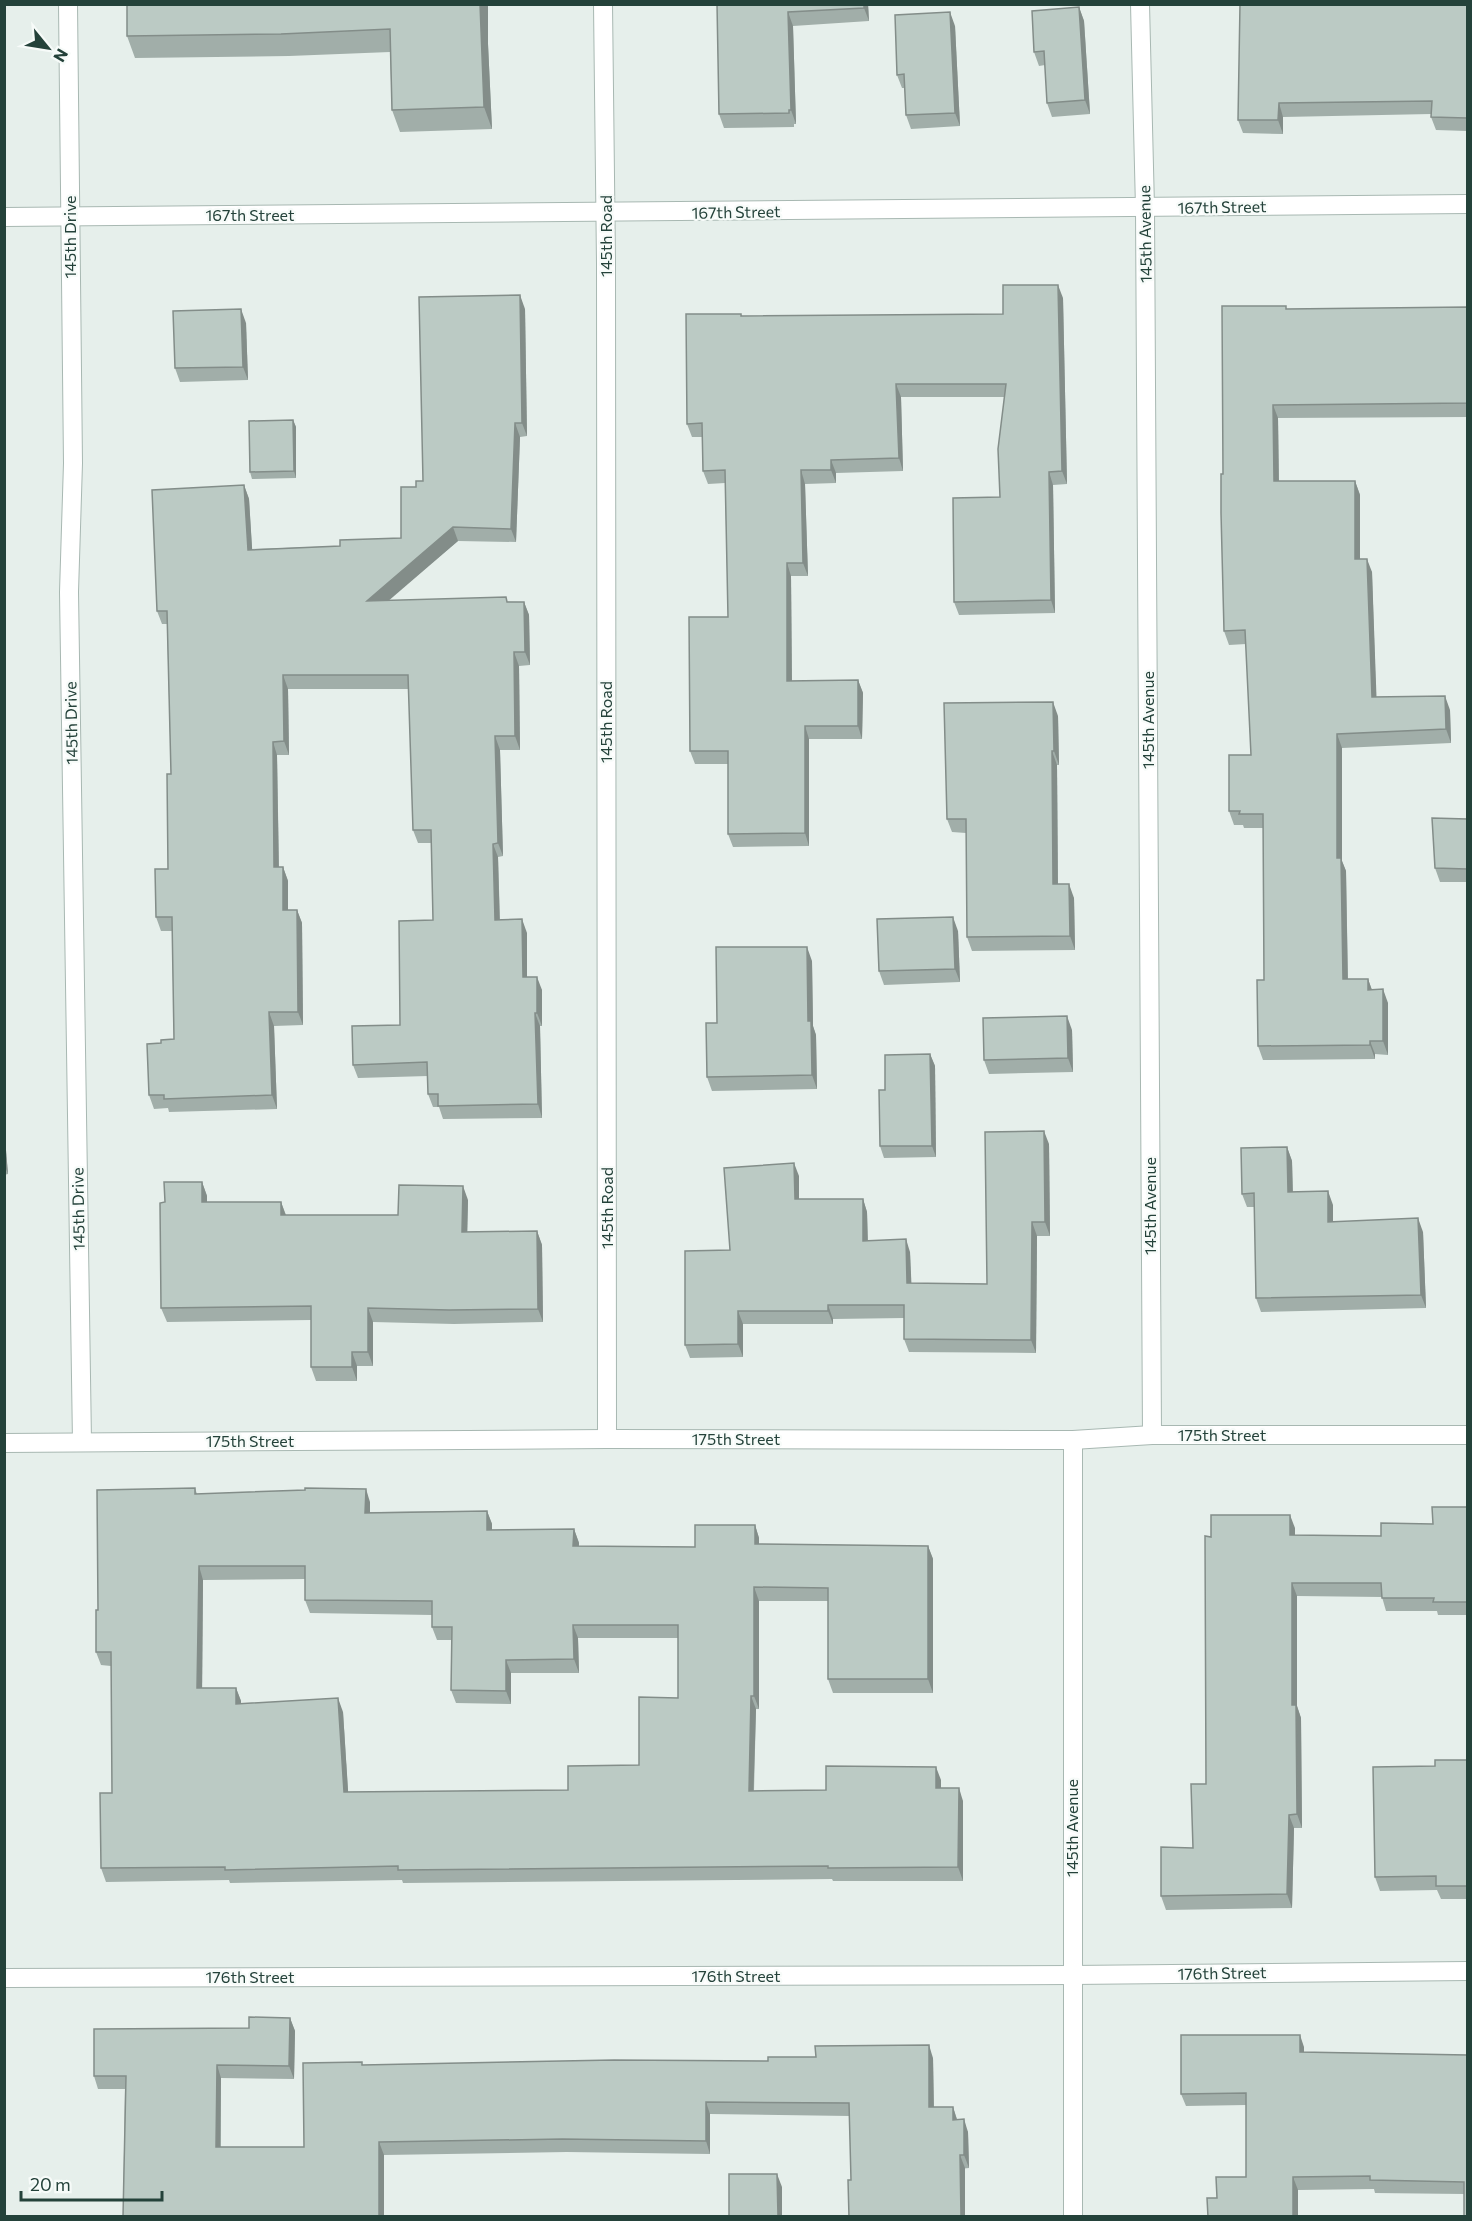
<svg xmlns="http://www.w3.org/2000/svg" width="1472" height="2221" font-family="Commissioner,sans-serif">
	<rect width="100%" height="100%" fill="#e6efeb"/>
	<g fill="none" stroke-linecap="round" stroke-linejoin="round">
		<g stroke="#a8b8b2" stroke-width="20">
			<g id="minor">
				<path d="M68,4L73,463L69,592L82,1442"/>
				<path d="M603,4L606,263L607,1439"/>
				<path d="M1140,4L1145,208L1152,1435"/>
				<path d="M4,217L1468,204"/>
				<path d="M1073,1440V2216"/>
				<path d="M4,1443L607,1439L1073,1440L1152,1435H1468"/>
				<path d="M4,1978L1072,1975L1468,1971"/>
			</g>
		</g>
		<use href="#minor" stroke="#fff" stroke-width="18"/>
	</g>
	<g fill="#a1aea9" fill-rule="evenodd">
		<path d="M127,4H488V44L492,129L400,132L392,110L390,52L289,56L135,58L127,36Z"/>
		<path d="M717,4H868L869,21L793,26L796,124H794V127L724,128L719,114Z"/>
		<path d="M1467,4V131L1436,130L1431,117V114L1283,117V134L1243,133L1238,120Z"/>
		<path d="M1079,7L1084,21L1090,114L1052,117L1047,103L1045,65L1039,66L1034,52Z"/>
		<path d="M955,26L960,126L911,129L906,115L905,88H902L897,75Z"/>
		<path d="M1063,298L1067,484L1053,485L1055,613L959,615L954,602L1000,497L1004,397H901L903,471L836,473V483L805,484L808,576H791L792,681L858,680L863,693L862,739H809V846L733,847L728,834V764H695L690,751L728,617L725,483L708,484L703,471L702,437H692L687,424L741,314L742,316L1003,314Z"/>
		<path d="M1467,307V417L1278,418L1279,481H1355L1360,495V559L1372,572L1376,697L1450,710L1451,743L1342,748V861L1346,871L1348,979H1368L1372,990L1388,1003V1055L1375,1054V1059L1263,1060L1258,1046L1264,980L1263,828H1244L1243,825H1234L1229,811L1251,755L1246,644L1229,645L1224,631L1223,474L1287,309Z"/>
		<path d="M525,309L527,436L520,437L516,542L458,541L388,600L524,602L529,615L530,665L519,666L520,750H500L503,856L498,857L500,920L527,933V977L542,990V1026H540L542,1118L443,1119L439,1107H433L428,1094V1076L358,1078L353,1065L400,1025L433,920L431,843H418L413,830L409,689H288L289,755H277L279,867H283L288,881V910H297L302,923L303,1025L274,1026L277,1109L169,1112L168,1108L154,1109L149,1095L161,1043L174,1039L172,931H161L156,917L168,869L171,774L167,624H162L157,611L244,485L249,499L252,549L340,546L401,538L416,487L423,481Z"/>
		<path d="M246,323L248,380L180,382L175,368Z"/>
		<path d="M293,420L296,427V478L252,479L250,472Z"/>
		<path d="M1058,716L1059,765H1057L1058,884L1074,898L1075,950L972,951L967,937L966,833L952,832L947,819Z"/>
		<path d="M1467,819V882H1440L1435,868Z"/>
		<path d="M958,931L960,982L884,985L879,971Z"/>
		<path d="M812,961L813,1026L816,1035L817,1089L712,1091L707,1077L717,1023Z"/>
		<path d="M1072,1030L1073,1072L989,1074L984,1060Z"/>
		<path d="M930,1054L935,1066L936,1157L884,1158L880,1146L885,1090Z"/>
		<path d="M4,1127L8,1174L4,1175Z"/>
		<path d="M1049,1144L1050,1236H1037L1036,1353L909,1352L904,1339V1318L833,1319V1324H743V1357L690,1358L685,1345L730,1250L799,1176V1199H863L867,1212L868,1241L910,1252L911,1283L987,1284Z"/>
		<path d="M1287,1147L1292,1161L1293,1192L1333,1205V1221L1423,1232L1426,1308L1261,1312L1256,1298L1255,1207H1247L1242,1194Z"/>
		<path d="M202,1182L207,1196V1202H281L286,1215H398L468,1200L467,1232L537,1231L542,1245L543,1322L454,1324L373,1322V1366H357V1381H316L311,1367V1320L167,1322L161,1308L165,1202Z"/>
		<path d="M195,1488L197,1494L370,1502V1512L487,1511L492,1524V1530L574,1529L579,1543V1546L695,1547L755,1525L759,1538V1544L928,1546L933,1559V1693H833L828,1679V1601H759V1709H756L754,1791L826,1790L941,1780V1788L963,1801V1881H833L832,1879L403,1883L402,1880L230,1883L229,1880L106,1882L101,1868L112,1793L111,1666L101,1665L96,1652L98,1610ZM305,1579V1600L310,1613L432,1615V1627L437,1640H452L451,1690L456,1703L511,1704V1673H579L578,1638H678V1698L639,1765L568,1790L348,1792L343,1712L241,1704V1701L236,1688H202L203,1580Z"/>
		<path d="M1467,1507V1615H1438L1437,1611H1386L1382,1597L1297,1596V1706L1301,1718L1302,1828H1294L1292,1908L1166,1910L1161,1896L1193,1848L1206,1784L1211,1537L1295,1528V1535L1381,1536L1433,1524Z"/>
		<path d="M1467,1760V1899H1441L1437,1890L1380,1891L1375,1877L1435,1766Z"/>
		<path d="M290,2018L295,2031L294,2079L221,2078V2147H304L363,2065L768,2061L933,2058L934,2107H953L957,2119L968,2132L969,2168L851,2180L850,2116L710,2114V2154L567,2152L384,2155L123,2217L125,2089H98L94,2076L249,2028Z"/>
		<path d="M1304,2047V2052L1467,2055L1464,2194L1375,2193L1374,2189L1298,2190L1217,2198L1246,2177V2105L1186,2106L1181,2094Z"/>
	</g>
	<g fill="#838d89">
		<path d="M4,4H5V45L4,43Z"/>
		<path d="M480,4H488V44L492,129L484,107Z"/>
		<path d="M864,4H868L869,21L864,8Z"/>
		<path d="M1079,7L1084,21L1090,114L1085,100Z"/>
		<path d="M788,12L793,26L796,124L791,110Z"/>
		<path d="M950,12L955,26L960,126L955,113Z"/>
		<path d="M1279,103L1283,117V134L1278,120Z"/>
		<path d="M1058,285L1063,298L1067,484L1062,471Z"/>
		<path d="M520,295L525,309L527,436L522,423Z"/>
		<path d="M241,309L246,323L248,380L243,367Z"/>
		<path d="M896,384L901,397L903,471L899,458Z"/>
		<path d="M1273,405L1278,418L1279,495L1274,481Z"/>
		<path d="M293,420L296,427V478L294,471Z"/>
		<path d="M515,423L520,437L516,542L511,529Z"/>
		<path d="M831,460L836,473V483L831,470Z"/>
		<path d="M801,470L805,484L808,576L803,563Z"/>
		<path d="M1049,472L1053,485L1055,613L1051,600Z"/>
		<path d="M1355,481L1360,495V573L1355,559Z"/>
		<path d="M244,485L249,499L253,563L248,550Z"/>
		<path d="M453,527L458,541L372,615L367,601Z"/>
		<path d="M1367,559L1372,572L1377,711L1372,697Z"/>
		<path d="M787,563L791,576L792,694L787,681Z"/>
		<path d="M524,602L529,615L530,665L525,652Z"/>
		<path d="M514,652L519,666L520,750L515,736Z"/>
		<path d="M283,675L288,689L289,755L284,741Z"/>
		<path d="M858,680L863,693L862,739L858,726Z"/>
		<path d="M1445,696L1450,710L1451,743L1446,729Z"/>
		<path d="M1053,702L1058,716L1059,765L1054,751Z"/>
		<path d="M805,726L809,739V846L805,833Z"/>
		<path d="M1337,734L1342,748V861L1346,871L1348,993L1343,979L1337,858Z"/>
		<path d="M495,736L500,750L503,856L498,843Z"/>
		<path d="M273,742L277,755L279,881L274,867Z"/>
		<path d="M1052,751L1057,765L1058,898L1053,884Z"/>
		<path d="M493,844L498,857L500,933L495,920Z"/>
		<path d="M283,867L288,881V923L283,910Z"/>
		<path d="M1069,884L1074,898L1075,950L1070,936Z"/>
		<path d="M297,910L302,923L303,1025L298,1012Z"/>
		<path d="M953,917L958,931L960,982L955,969Z"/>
		<path d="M522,919L527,933V991L523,977Z"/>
		<path d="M807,947L812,961L813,1026L816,1035L817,1089L812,1075L808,1021Z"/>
		<path d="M537,977L542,990V1026L537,1013Z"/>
		<path d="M1368,979L1373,993L1368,990Z"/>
		<path d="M1383,989L1388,1003V1055L1383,1041Z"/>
		<path d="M269,1012L274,1026L277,1109L272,1095Z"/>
		<path d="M535,1013L540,1026L542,1118L538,1104Z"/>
		<path d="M1067,1016L1072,1030L1073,1072L1068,1058Z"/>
		<path d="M1370,1041L1375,1054V1059L1370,1045Z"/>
		<path d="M930,1054L935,1066L936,1157L932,1146Z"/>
		<path d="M4,1127L8,1174L4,1164Z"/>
		<path d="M1044,1131L1049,1144L1050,1236L1045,1222Z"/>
		<path d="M1287,1147L1292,1161L1293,1205L1288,1192Z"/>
		<path d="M794,1163L799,1176V1213L795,1199Z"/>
		<path d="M202,1182L207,1196V1216L202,1202Z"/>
		<path d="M463,1186L468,1200L467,1246L462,1232Z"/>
		<path d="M1328,1191L1333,1205V1235L1328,1222Z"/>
		<path d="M863,1199L867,1212L868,1254L863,1241Z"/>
		<path d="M281,1202L286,1216L281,1215Z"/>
		<path d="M1418,1218L1423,1232L1426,1308L1421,1295Z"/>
		<path d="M1032,1222L1037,1236L1036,1353L1031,1340Z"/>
		<path d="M537,1231L542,1245L543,1322L538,1309Z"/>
		<path d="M906,1239L910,1252L912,1296L907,1283Z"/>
		<path d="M828,1305L833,1319V1324L828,1311Z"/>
		<path d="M368,1308L373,1322V1366L368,1352Z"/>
		<path d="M738,1311L743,1324V1357L738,1344Z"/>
		<path d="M352,1352L357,1366V1381L352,1367Z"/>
		<path d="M366,1489L370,1502V1526L365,1513Z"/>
		<path d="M487,1511L492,1524V1544L487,1530Z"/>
		<path d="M1290,1515L1295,1528V1549L1290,1535Z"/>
		<path d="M755,1525L759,1538V1557L755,1544Z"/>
		<path d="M574,1529L579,1543L578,1559L573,1546Z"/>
		<path d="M928,1546L933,1559V1693L928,1679Z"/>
		<path d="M199,1566L203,1580L202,1701L197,1688Z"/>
		<path d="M1292,1583L1297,1596V1706L1301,1718L1302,1828L1297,1814L1292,1705Z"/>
		<path d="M754,1587L759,1601V1709L754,1696Z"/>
		<path d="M573,1625L578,1638L579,1673L574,1659Z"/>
		<path d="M506,1660L511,1673V1704L506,1691Z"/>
		<path d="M236,1688L241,1701V1717L236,1704Z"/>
		<path d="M751,1696L756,1709L753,1805L749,1791Z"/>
		<path d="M338,1698L343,1712L349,1805L344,1792Z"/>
		<path d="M936,1767L941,1780V1801L936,1788Z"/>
		<path d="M959,1788L963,1801V1881L958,1867Z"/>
		<path d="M1289,1815L1294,1828L1292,1908L1287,1894Z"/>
		<path d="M290,2018L295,2031L294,2079L289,2066Z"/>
		<path d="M1300,2035L1304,2047V2064L1300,2052Z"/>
		<path d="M929,2045L933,2058L934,2120L929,2107Z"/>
		<path d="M217,2065L221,2078L220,2160L216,2147Z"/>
		<path d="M706,2102L710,2114V2154L706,2141Z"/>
		<path d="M953,2107L957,2120H953Z"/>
		<path d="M964,2119L968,2132L969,2168L964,2155Z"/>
		<path d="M379,2142L384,2155V2217H379Z"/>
		<path d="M960,2155L965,2168V2217H961Z"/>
		<path d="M777,2174L782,2187V2217H778Z"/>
		<path d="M1293,2177L1298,2190V2217H1293Z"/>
	</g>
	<g fill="#bbcac4" stroke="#838d89" stroke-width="1.5" fill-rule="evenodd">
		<path d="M127,4H480L484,107L392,110L390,29L281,34L127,36Z"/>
		<path d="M717,4H864V8L788,12L791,110H789V113L719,114Z"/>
		<path d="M1240,4H1467V118L1431,117L1432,101L1279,103L1278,120H1238Z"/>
		<path d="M1079,7L1085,100L1047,103L1044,51L1034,52L1032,11Z"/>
		<path d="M950,12L955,113L906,115L904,74L897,75L895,15Z"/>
		<path d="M1003,285H1058L1062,471L1049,472L1051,600L954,602L953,498L1000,497L998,449L1006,384H896L899,458L831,460V470H801L803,563H787V681L858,680V726H805V833L728,834V751H690L689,617H728L725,470L703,471L702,423L687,424L686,314H741V316L1003,314Z"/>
		<path d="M520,295L522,423H515L511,529L453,527L367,601L506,597L507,602H524L525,652H514L515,736H495L498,843L493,844L495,920L522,919L523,977H537V1013H535L538,1104L438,1106V1094H428L427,1062L353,1065L352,1026L400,1025L399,921L433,920L431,830H413L408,675H283L284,741L273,742L274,867H283V910H297L298,1012H269L272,1095L164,1099V1095H149L147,1044L161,1043V1040L174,1039L172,917H156L155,869H168L167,774H171L167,611H157L152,490L244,485L248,550L340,546V540L401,538V487H416V481H423L419,297Z"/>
		<path d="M1222,306H1286V309L1467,307V403L1273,405L1274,481H1355V559H1367L1372,697L1445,696L1446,729L1337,734V858H1341L1343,979H1368V990L1383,989V1041H1370V1045L1258,1046L1257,980H1264L1263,814H1239L1240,811H1229V755H1251L1245,630L1224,631L1221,513V474H1223Z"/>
		<path d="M241,309L243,367L175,368L173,311Z"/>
		<path d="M293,420L294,471L250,472L249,421Z"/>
		<path d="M1053,702L1054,751H1052L1053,884H1069L1070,936L967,937L966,819H947L944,703Z"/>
		<path d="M1432,818L1467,819V869L1435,868Z"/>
		<path d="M953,917L955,969L879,971L877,919Z"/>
		<path d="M716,947H807L808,1021H811L812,1075L707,1077L706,1023H717Z"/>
		<path d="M1067,1016L1068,1058L984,1060L983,1018Z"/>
		<path d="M930,1054L932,1146H880L879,1090H885V1055Z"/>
		<path d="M1044,1131L1045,1222H1032L1031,1340L904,1339V1305H828V1311H738V1344L685,1345V1251L730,1250L724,1168L794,1163L795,1199H863V1241L906,1239L907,1283L987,1284L985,1132Z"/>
		<path d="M1287,1147L1288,1192L1328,1191V1222L1418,1218L1421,1295L1256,1298L1254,1193L1242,1194L1241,1148Z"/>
		<path d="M164,1182H202V1202H281V1215H398L399,1185L463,1186L462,1232L537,1231L538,1309L449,1310L368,1308V1352H352V1367H311V1306L161,1308L160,1203L165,1202Z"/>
		<path d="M195,1488V1494L305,1490V1488L366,1489L365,1513L487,1511V1530L574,1529L573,1546L695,1547V1525H755V1544L928,1546V1679H828V1588L754,1587V1696H751L749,1791L826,1790V1766L936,1767V1788H959L958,1867L828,1868V1866L398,1870V1866L225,1870V1867L101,1868L100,1793H112L111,1652H96V1610H98L97,1490ZM199,1566H305V1600L432,1601V1627H452L451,1690L506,1691V1660L574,1659L573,1625H678V1698L639,1697V1765L568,1766V1790L344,1792L338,1698L236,1704V1688H197Z"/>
		<path d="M1432,1507H1467V1602H1433L1434,1598H1382L1381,1583H1292V1705H1296L1297,1814L1289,1815L1287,1894L1161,1896V1847L1193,1848L1191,1784H1206L1205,1536L1211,1537V1515H1290V1535L1381,1536V1523L1433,1524Z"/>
		<path d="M1435,1760H1467V1886H1436V1876L1375,1877L1373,1767L1435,1766Z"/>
		<path d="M249,2017L290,2018L289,2066L217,2065L216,2147H304L303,2063L362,2062V2065L614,2060L768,2061V2057H816L815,2046L929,2045V2107H953V2120L964,2119V2155H960L961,2217H849L848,2180H851L849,2103L706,2102V2141L562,2139L379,2142V2217H123L126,2076H94V2029L249,2028Z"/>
		<path d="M1181,2035H1300V2052L1467,2055V2217H1464V2182L1370,2180V2176L1293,2177V2217H1208L1207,2198H1217L1216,2177H1246V2093L1181,2094Z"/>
		<path d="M729,2174H777L778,2217H729Z"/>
	</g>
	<g text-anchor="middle" stroke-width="4.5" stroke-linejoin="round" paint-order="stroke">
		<g font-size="16" fill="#24423a" stroke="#f7fbf9">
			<text transform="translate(1222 207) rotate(-1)" y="6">167th Street</text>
			<text transform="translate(736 212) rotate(-1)" y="6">167th Street</text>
			<text x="250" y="221">167th Street</text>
			<text transform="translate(1145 234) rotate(-91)" y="6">145th Avenue</text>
			<text transform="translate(606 236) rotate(-90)" y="6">145th Road</text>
			<text transform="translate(70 237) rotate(-90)" y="6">145th Drive</text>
			<text transform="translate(1148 720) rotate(-90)" y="6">145th Avenue</text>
			<text transform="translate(606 722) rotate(-90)" y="6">145th Road</text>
			<text transform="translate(71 723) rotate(-91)" y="6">145th Drive</text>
			<text transform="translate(1150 1206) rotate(-90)" y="6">145th Avenue</text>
			<text transform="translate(607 1208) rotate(-90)" y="6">145th Road</text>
			<text transform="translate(78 1209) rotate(-91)" y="6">145th Drive</text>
			<text x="1222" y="1441">175th Street</text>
			<text x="736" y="1445">175th Street</text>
			<text x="250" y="1447">175th Street</text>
			<text transform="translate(1072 1828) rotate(-90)" y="6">145th Avenue</text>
			<text transform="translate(1222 1973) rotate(-1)" y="6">176th Street</text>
			<text x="736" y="1982">176th Street</text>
			<text x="250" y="1983">176th Street</text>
		</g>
	</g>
	<rect width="1472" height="2221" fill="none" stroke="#24423a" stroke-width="12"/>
	<g transform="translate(48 48) rotate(120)" stroke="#f7fbf9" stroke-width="4.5" paint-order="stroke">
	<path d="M0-4.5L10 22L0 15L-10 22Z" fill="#24423a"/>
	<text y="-9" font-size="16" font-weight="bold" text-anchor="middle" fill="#24423a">N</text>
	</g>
	<path d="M21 2191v9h141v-9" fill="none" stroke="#24423a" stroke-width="3"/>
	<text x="30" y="2191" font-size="18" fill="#24423a" stroke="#f7fbf9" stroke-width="4.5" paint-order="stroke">20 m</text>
</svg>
